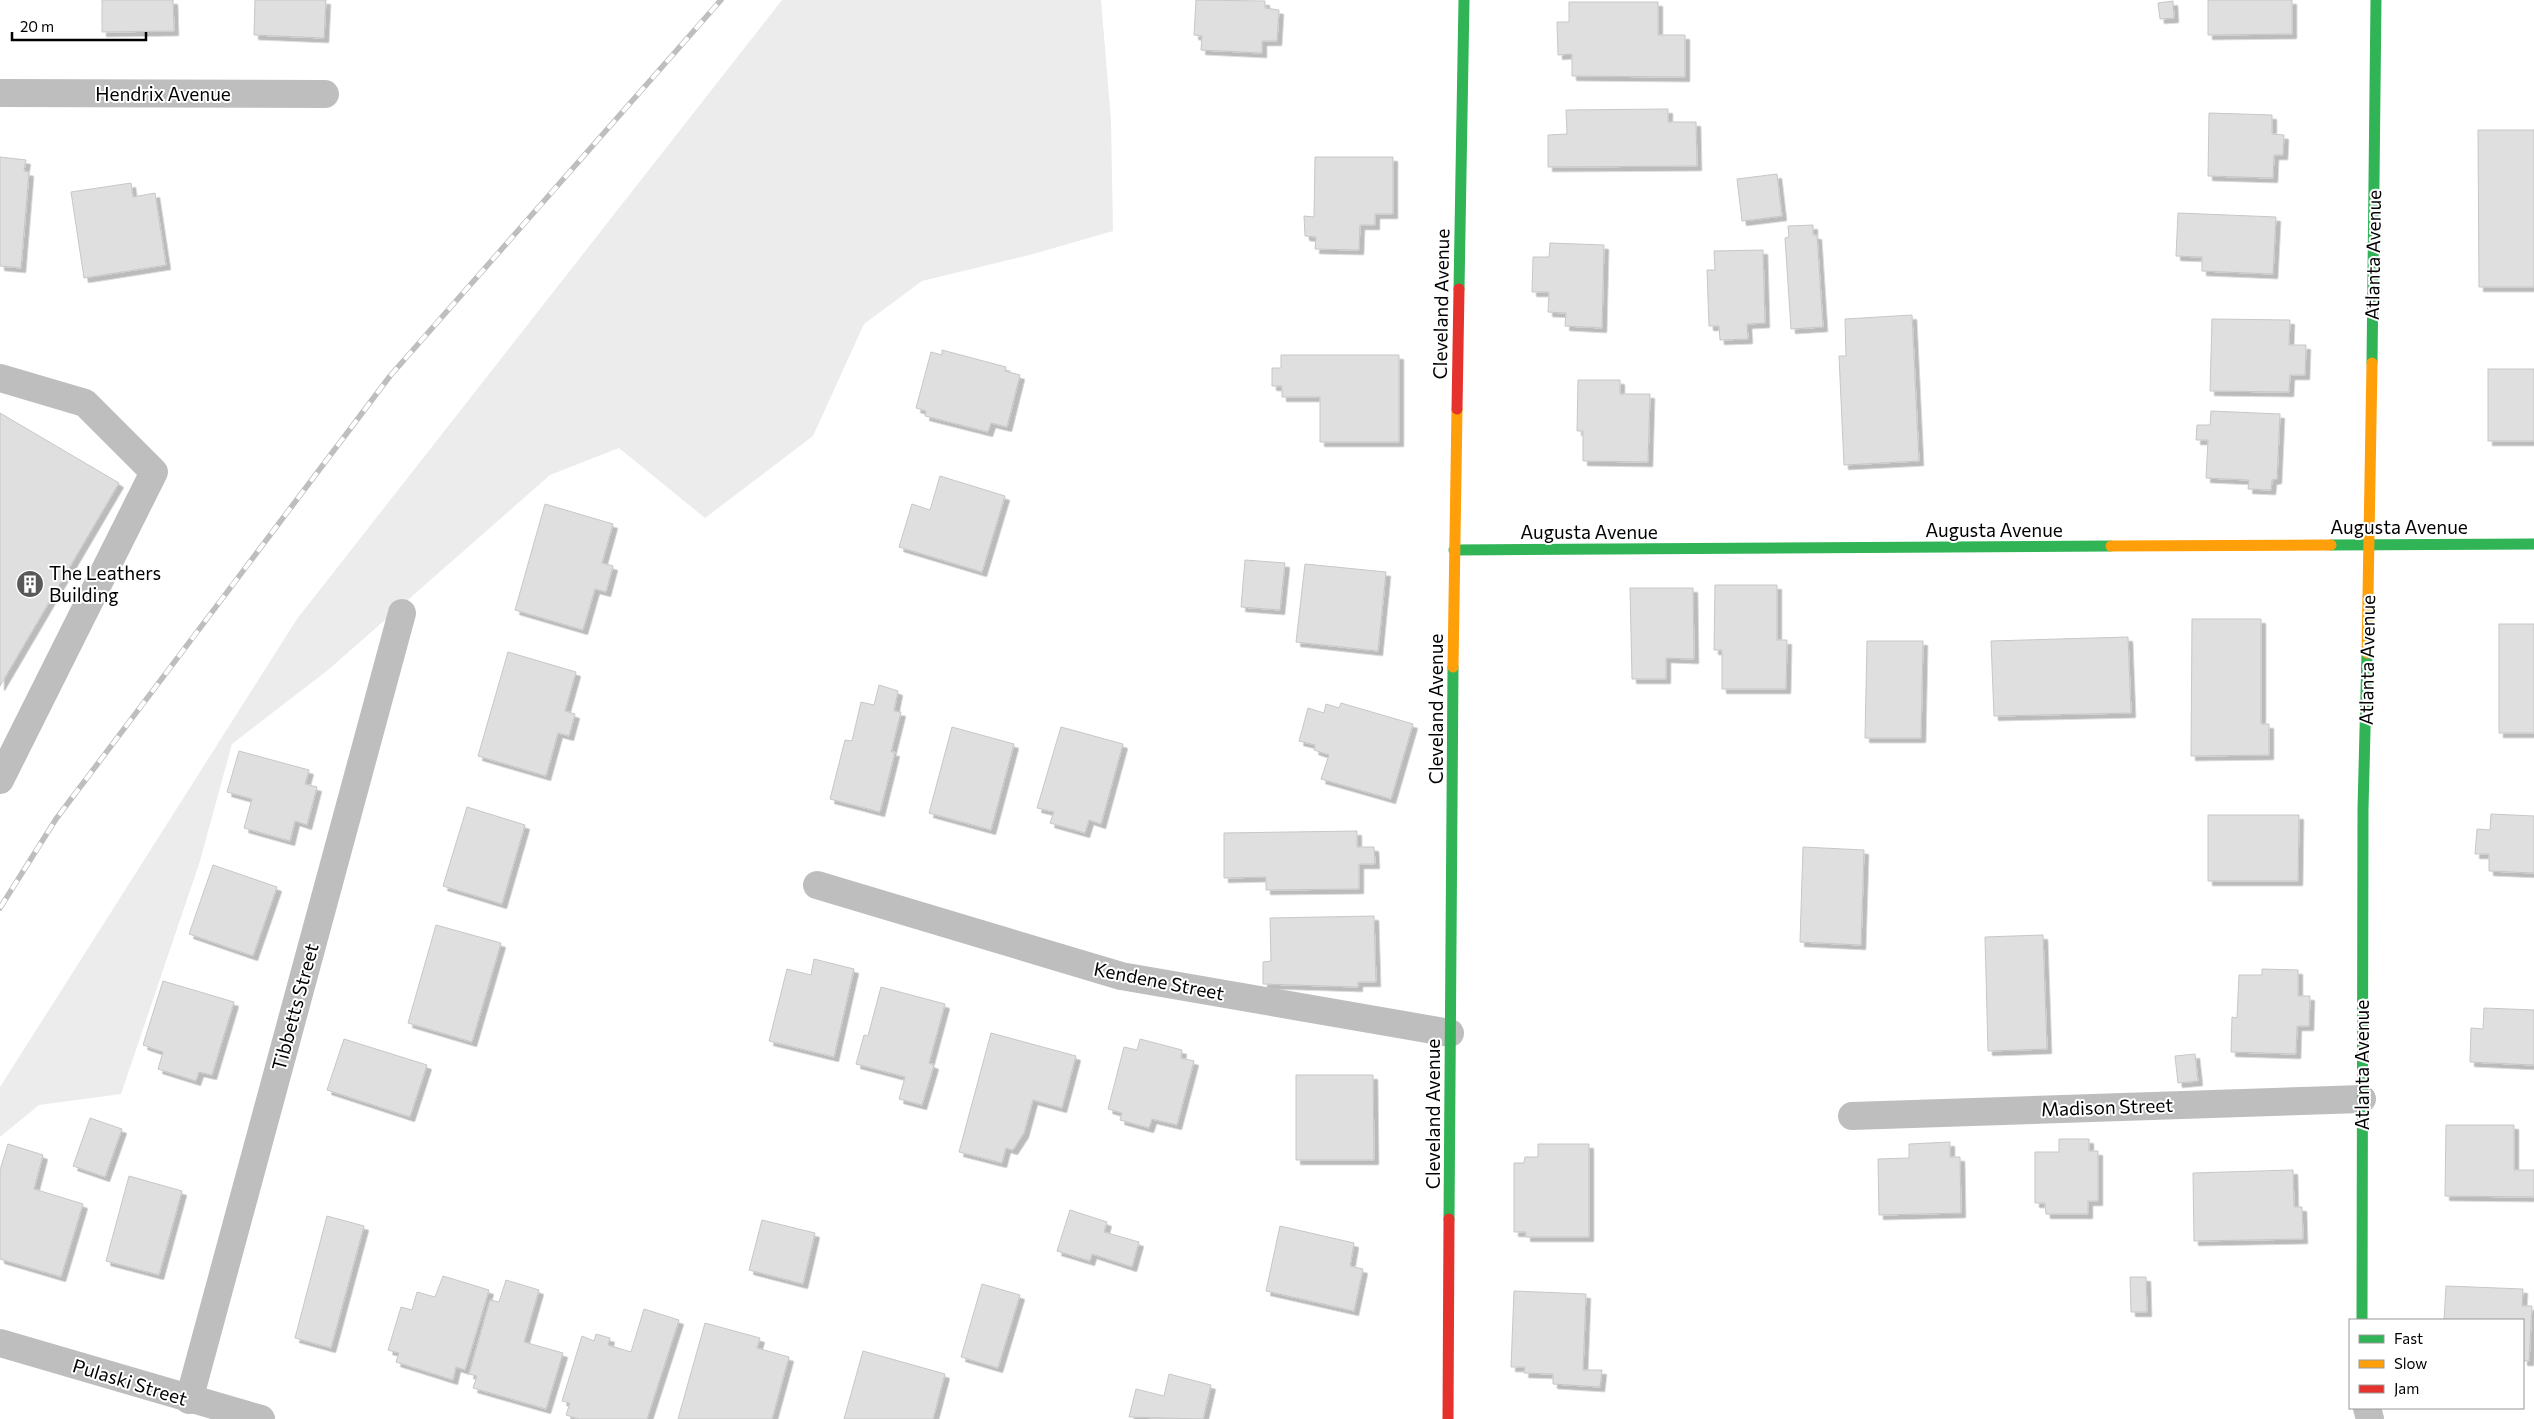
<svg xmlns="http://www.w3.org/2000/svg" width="2534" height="1419" font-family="Commissioner,sans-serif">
	<defs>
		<filter id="shadow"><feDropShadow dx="4.5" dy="4.5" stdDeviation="0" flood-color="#0004"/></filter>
	</defs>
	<rect width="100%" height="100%" fill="#fff"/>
	<path fill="#ececec" d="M782,0H1101L1111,120L1113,231L1033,254L922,281L864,324L813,436L705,518L619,448L550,475L328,670L232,744L200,861L121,1094L39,1105L0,1137V1087L297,619Z"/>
	<g fill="#dfdfdf" stroke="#c7c7c7" filter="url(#shadow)">
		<path d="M102,0H173L174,31L102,32Z"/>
		<path d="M255,0H326L324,38L254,35Z"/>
		<path d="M1196,0L1265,1V8L1279,10L1277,41H1262V53L1201,50L1202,36L1194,35Z"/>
		<path d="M2208,0H2292V34L2208,35Z"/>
		<path d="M2173,1L2174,18L2160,19L2158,3Z"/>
		<path d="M1569,2H1658V35H1685V77L1572,76V54L1558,55L1557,22H1569Z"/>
		<path d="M1668,109V122H1696L1697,166L1548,167V135L1567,134L1566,110Z"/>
		<path d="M2209,113L2272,115V134L2284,135L2283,155H2274L2273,178L2208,176Z"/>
		<path d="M2478,130H2534V287H2479Z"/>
		<path d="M0,157L26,160L24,171L29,172L21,268L0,266Z"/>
		<path d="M1315,157H1393V214H1375V225H1360L1359,250L1315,249L1316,237L1305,236L1304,216L1314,217Z"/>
		<path d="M1777,174L1782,216L1742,221L1737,179Z"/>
		<path d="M131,183L133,197L155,193L166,265L84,278L71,192Z"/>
		<path d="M2178,213L2276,217L2273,274L2202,271V257L2176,256Z"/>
		<path d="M1813,225V235H1817L1823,327L1791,329L1785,238L1789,237L1788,226Z"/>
		<path d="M1550,243L1604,245L1602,328L1565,326L1566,313L1548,312L1549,292H1532L1533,257H1549Z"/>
		<path d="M1763,250L1765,323L1747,324L1748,339L1720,340L1719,326H1709L1707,270H1715L1714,251Z"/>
		<path d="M1912,315L1919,461L1844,465L1839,356H1846L1845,319Z"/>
		<path d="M2212,319L2290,320L2289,345H2306L2305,375H2290L2289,392L2210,391Z"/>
		<path d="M942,350L1006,367L1005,371L1020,375L1007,427L991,423L988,432L925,416L926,411L916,408L931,352L942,355Z"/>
		<path d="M1281,355H1399V442H1320V397H1282V386H1272V368H1281Z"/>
		<rect x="2488" y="369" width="46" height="72"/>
		<path d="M1578,380H1620V394H1650L1648,462L1583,461V431H1577Z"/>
		<path d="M2211,411L2280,414L2277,479L2272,480L2271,490L2248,489L2249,480L2206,478L2208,440H2196L2197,425H2210Z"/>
		<path d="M0,413L119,483L0,686Z"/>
		<path d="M940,476L1005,496L982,572L899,547L912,504L930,510Z"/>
		<path d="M545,504L613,524L602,563L613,566L606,592L595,589L583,630L515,610Z"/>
		<path d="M1245,560L1285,563L1280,610L1241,607Z"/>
		<path d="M1305,564L1386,572L1378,651L1296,642Z"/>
		<path d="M1715,585H1777V640H1787L1786,689H1722V650H1714Z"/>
		<path d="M1630,588H1693L1694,659L1666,658V679H1632Z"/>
		<path d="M2192,619H2261V724H2269V755L2191,756Z"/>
		<rect x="2499" y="624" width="35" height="109"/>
		<path d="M2128,637L2131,713L1994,716L1991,641Z"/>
		<path d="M1867,641H1923L1921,738H1865Z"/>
		<path d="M508,652L576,672L565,711L575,714L569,736L558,733L546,776L478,756Z"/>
		<path d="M879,685L898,691L894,711L901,712L891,752H895L880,812L830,799L845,740L852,741L861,702L874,705Z"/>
		<path d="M1341,703L1413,724L1391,799L1321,779L1329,755L1314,750L1315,745L1299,741L1308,708L1324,713L1326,704L1339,708Z"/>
		<path d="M952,727L1014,744L991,830L929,813Z"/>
		<path d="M1061,727L1123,744L1101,824L1089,820L1085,833L1050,823L1054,812L1037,808Z"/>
		<path d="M239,751L309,770L305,784L317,787L307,825L295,821L290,841L244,828L252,799L227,792Z"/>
		<path d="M467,807L525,825L502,904L443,886Z"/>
		<path d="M2491,814L2534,816V873L2489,871V854H2475L2477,829L2490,830Z"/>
		<path d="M2208,815H2299L2298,881H2208Z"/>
		<path d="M1357,831V847H1374L1375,864H1359V889L1266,890V877L1224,878V833Z"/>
		<path d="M1803,847L1864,850L1861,945L1800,942Z"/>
		<path d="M213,865L277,887L253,956L189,934Z"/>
		<path d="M1374,916L1376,982H1358V987L1263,984V962L1271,961L1270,918Z"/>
		<path d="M436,925L501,943L472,1042L408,1023Z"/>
		<path d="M2043,935L2047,1049L1988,1051L1985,937Z"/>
		<path d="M814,959L854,969L834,1057L769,1041L787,969L811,975Z"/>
		<path d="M2262,969L2298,970V996H2310L2309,1026H2297L2296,1054L2231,1052L2232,1017L2237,1018L2239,975H2262Z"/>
		<path d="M163,981L234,1002L212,1075L199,1072L196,1081L158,1069L163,1052L143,1045Z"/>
		<path d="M881,987L945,1004L929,1063L934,1065L922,1105L899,1099L905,1077L856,1064L864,1035L868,1036Z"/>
		<path d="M2484,1008L2534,1010V1065L2470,1062L2471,1028L2483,1029Z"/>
		<path d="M991,1033L1076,1056L1062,1108L1033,1100L1024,1133L1013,1150L1006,1148L1002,1163L959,1152Z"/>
		<path d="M344,1039L427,1065L410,1117L327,1090Z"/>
		<path d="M1140,1039L1182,1050L1181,1058L1194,1061L1177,1125L1152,1119L1149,1128L1120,1120L1122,1113L1108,1109L1124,1047L1137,1050Z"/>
		<path d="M2195,1054L2198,1081L2178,1083L2175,1056Z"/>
		<path d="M1296,1075H1373L1374,1160H1296Z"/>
		<path d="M90,1118L122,1129L105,1177L73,1166Z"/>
		<path d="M2446,1125H2514V1170H2534V1197L2445,1196Z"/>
		<path d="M2059,1139H2089V1151H2098V1201H2088V1214H2046L2045,1203H2035V1152H2059Z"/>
		<path d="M1950,1142V1157H1960L1961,1213L1879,1215L1878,1159L1909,1158V1144Z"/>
		<path d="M8,1144L43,1155L34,1189L83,1204L61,1277L0,1259V1170Z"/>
		<path d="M1538,1144H1589V1237H1526V1232H1514V1163H1524L1525,1157H1538Z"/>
		<path d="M2293,1170L2294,1207H2302L2303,1239L2194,1241L2193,1173Z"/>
		<path d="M129,1176L182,1191L159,1275L106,1261Z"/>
		<path d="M1070,1210L1107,1222L1104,1232L1139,1242L1132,1267L1092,1254L1090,1261L1057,1251Z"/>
		<path d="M327,1216L364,1226L331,1348L295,1338Z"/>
		<path d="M762,1220L815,1233L803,1284L749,1270Z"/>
		<path d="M1280,1226L1354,1243L1350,1266L1363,1269L1354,1311L1266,1291Z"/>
		<path d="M443,1276L489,1290L465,1370L456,1367L453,1380L396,1362L399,1353L388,1350L401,1307L412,1310L417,1292L435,1297Z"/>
		<path d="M2130,1277H2146L2147,1312H2131Z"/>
		<path d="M506,1280L539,1290L524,1342L563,1353L546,1409L473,1388L477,1376L469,1374L490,1300L499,1302Z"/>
		<path d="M982,1284L1020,1295L998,1368L961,1357Z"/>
		<path d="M2446,1286L2523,1289L2522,1306H2532L2529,1361H2523V1320H2444Z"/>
		<path d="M1514,1291L1586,1294L1583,1370H1602L1600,1387L1553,1384V1374L1524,1373L1525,1367H1511Z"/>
		<path d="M644,1309L679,1320L647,1419H579L566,1415L570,1403L562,1401L582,1336L594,1341L596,1334L610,1338L608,1345L631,1352Z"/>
		<path d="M705,1323L760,1338L757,1348L789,1357L772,1419H678Z"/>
		<path d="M863,1351L945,1374L933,1419H844Z"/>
		<path d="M1169,1374L1211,1385L1203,1419L1129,1417L1136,1389L1164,1396Z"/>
	</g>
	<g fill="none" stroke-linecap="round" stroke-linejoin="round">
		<path stroke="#bebebe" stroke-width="28" d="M0,378L85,403L154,472L0,780"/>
		<g stroke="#bebebe" stroke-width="28">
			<path d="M0,93L325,94"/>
			<path d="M817,885L1121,976L1450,1033"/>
			<path d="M1852,1116L2362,1099"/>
			<path d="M0,1343L261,1419"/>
			<path d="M189,1400L402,613"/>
			<path d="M2367,1408L2370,1419"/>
		</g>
		<g stroke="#30b455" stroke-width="11">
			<path d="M1459,289L1464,0"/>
			<path d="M2372,363L2376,0"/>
			<path d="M2331,545L2534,544"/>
			<path d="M1454,550L2111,546"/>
			<path d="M1449,1219L1453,667"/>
			<path d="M2362,1320L2363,809L2367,653"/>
		</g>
		<g stroke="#ff9f0a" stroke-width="11">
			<path d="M2111,546L2331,545"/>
			<path d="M2367,653L2372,363"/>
			<path d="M1453,667L1457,409"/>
		</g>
		<g stroke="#e5322d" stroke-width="11">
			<path d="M1457,409L1459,289"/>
			<path d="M1448,1419L1449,1219"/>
		</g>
		<g stroke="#bebebe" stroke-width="5.5">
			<path id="rail" d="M0,908L56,819L390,376L721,0"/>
		</g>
		<use href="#rail" stroke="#fff" stroke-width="4" stroke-dasharray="11" stroke-linecap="butt"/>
	</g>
	<defs>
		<g id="building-disc" transform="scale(1.4375)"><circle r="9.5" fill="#595959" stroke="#fff"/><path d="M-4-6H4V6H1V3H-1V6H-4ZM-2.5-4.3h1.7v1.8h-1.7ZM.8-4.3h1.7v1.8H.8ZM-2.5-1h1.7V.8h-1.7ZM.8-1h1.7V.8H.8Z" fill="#fff"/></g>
	</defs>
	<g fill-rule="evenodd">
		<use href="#building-disc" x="30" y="584"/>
	</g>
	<g text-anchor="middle" stroke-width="4" stroke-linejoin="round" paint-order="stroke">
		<g font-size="19" fill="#000" stroke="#fff">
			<text x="163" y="101">Hendrix Avenue</text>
			<text transform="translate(2373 255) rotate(-89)" y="7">Atlanta Avenue</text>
			<text transform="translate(1441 304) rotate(-89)" y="7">Cleveland Avenue</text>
			<text x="2399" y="534">Augusta Avenue</text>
			<text x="1994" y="537">Augusta Avenue</text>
			<text x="1589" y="539">Augusta Avenue</text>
			<text transform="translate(2367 660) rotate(-89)" y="7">Atlanta Avenue</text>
			<text transform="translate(1436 709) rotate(-90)" y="7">Cleveland Avenue</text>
			<text transform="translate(1159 981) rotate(11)" y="7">Kendene Street</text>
			<text transform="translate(295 1007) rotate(-75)" y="7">Tibbetts Street</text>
			<text transform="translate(2362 1065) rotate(-90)" y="7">Atlanta Avenue</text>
			<text transform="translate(2107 1107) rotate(-2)" y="7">Madison Street</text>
			<text transform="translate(1433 1114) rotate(-90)" y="7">Cleveland Avenue</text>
			<text transform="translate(130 1382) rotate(17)" y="7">Pulaski Street</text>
		</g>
		<g font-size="19" fill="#000" stroke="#fff" text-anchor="start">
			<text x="49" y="580">The Leathers<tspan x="49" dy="22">Building</tspan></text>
		</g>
	</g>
	<rect x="2349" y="1319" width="175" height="90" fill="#ffffff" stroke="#999999"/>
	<rect x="2359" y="1335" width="25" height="8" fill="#30b455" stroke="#999999"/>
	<text x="2394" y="1344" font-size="15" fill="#000000">Fast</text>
	<rect x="2359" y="1360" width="25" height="8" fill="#ff9f0a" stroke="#999999"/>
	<text x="2394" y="1369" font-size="15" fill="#000000">Slow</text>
	<rect x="2359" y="1385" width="25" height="8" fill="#e5322d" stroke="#999999"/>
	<text x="2394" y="1394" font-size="15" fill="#000000">Jam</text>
	<path d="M12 32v8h134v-8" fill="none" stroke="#000000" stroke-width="2.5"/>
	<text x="20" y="32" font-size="15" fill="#000000" stroke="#ffffff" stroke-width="4" paint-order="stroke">20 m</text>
</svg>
